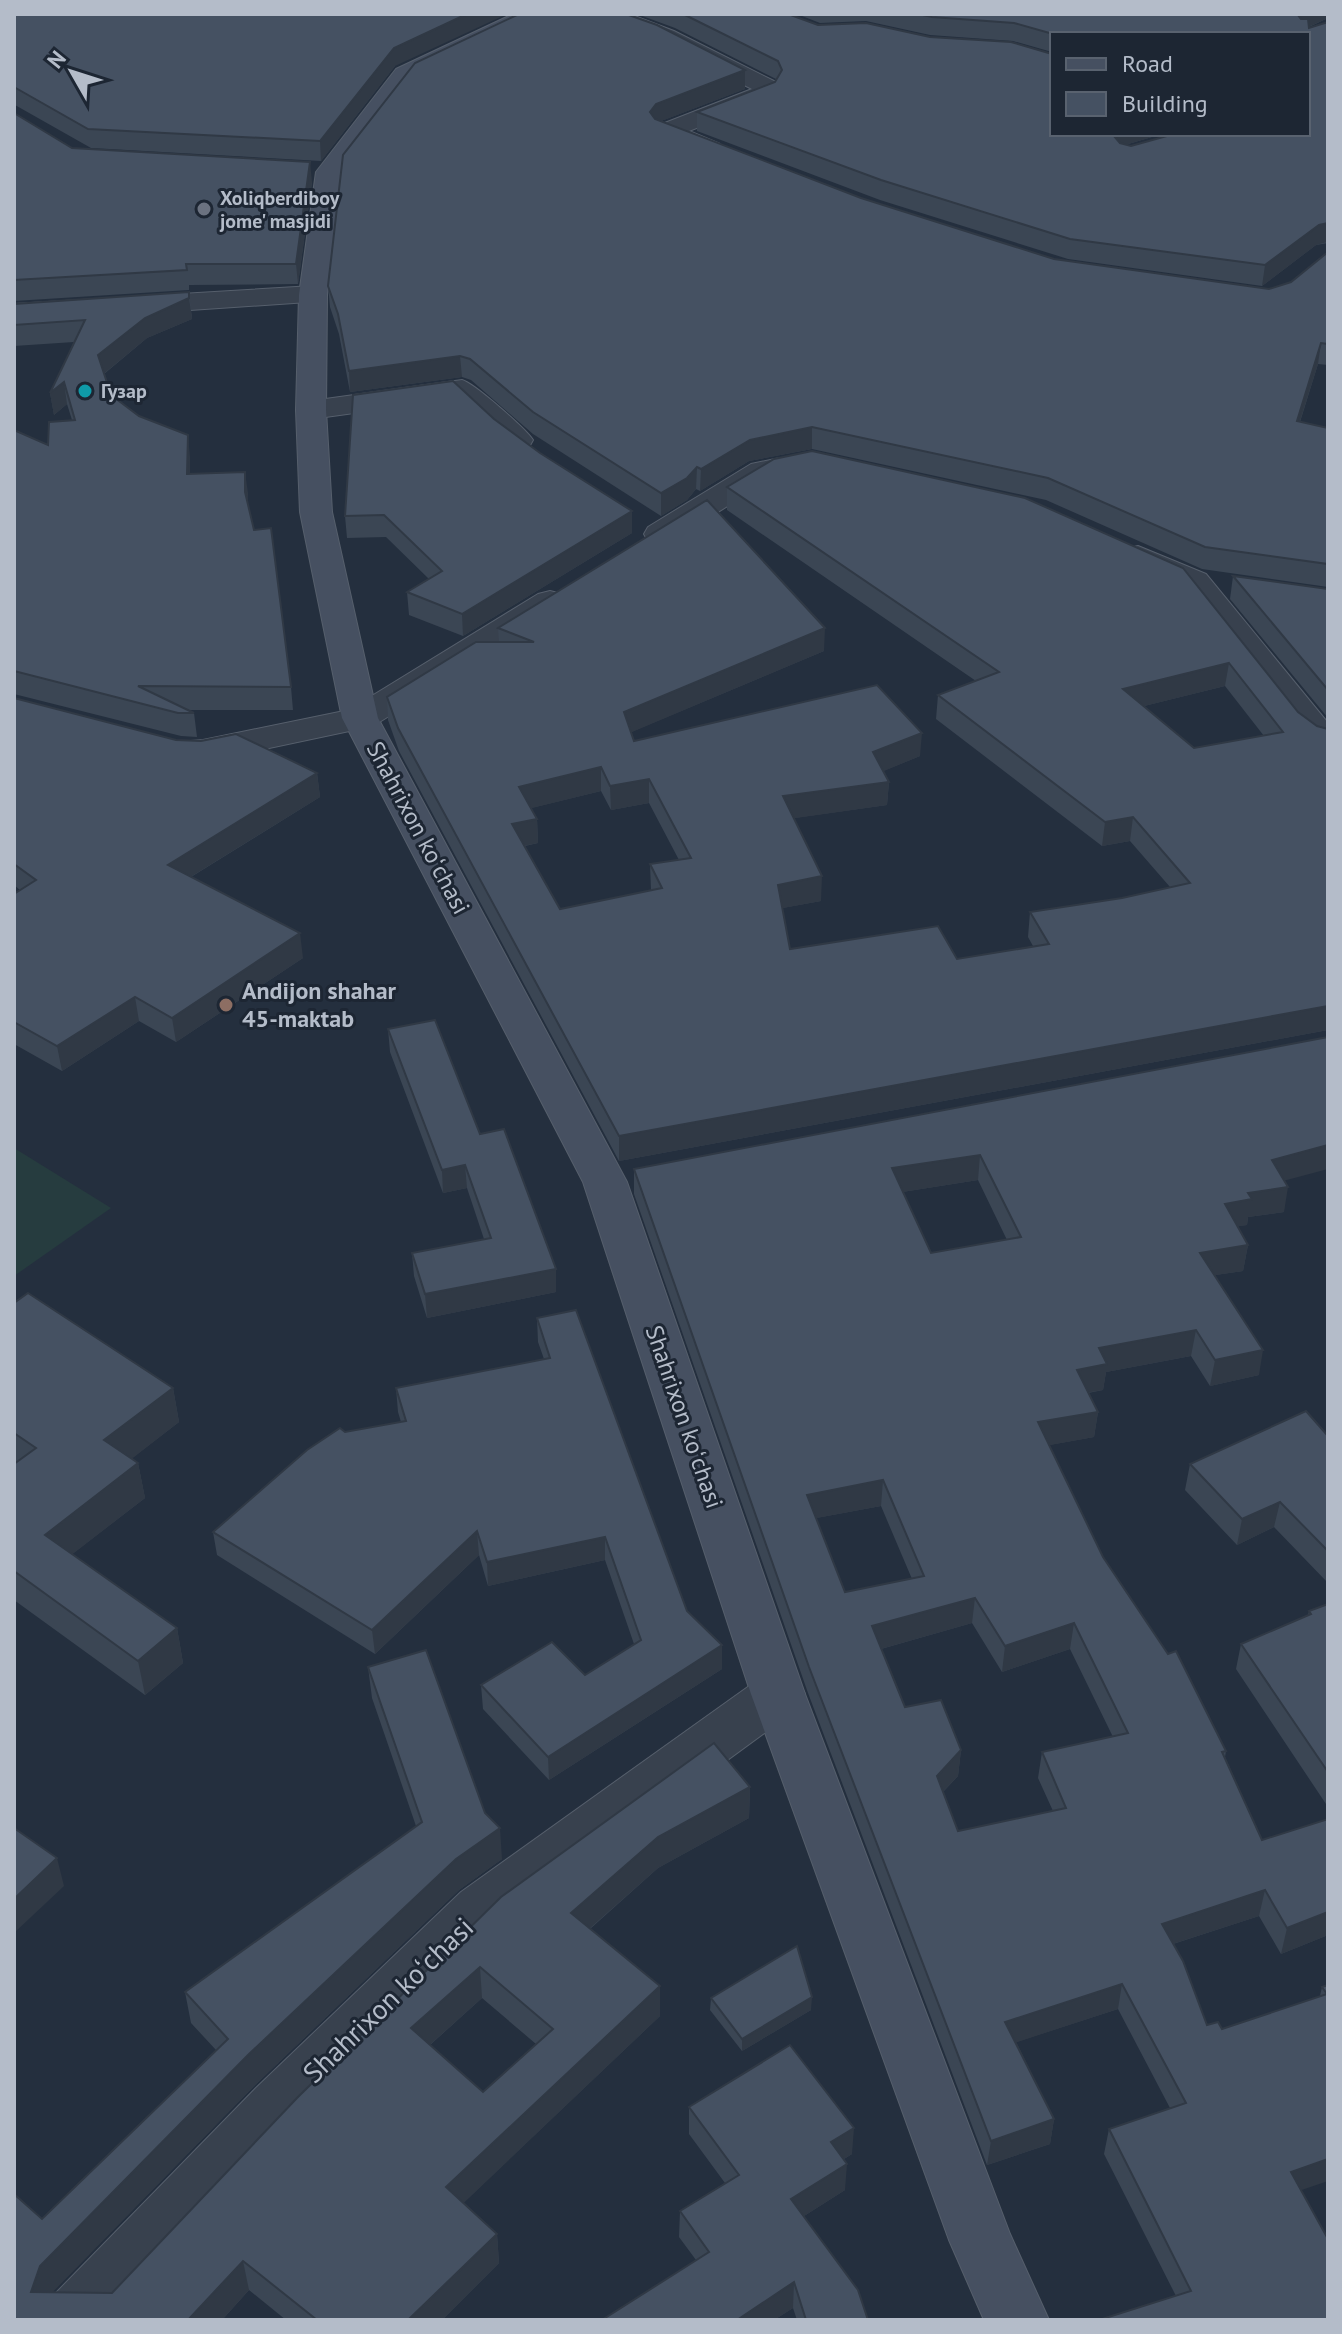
<svg xmlns="http://www.w3.org/2000/svg" width="1342" height="2334" font-family="'PT Sans',sans-serif">
	<rect width="100%" height="100%" fill="#242f3e"/>
	<path fill="#263c3f" d="M14,1148L111,1208L14,1276Z"/>
	<g fill="none" stroke-linecap="round" stroke-linejoin="round">
		<g stroke="#565f6c" stroke-width="2">
			<g id="street">
				<path d="M596,14H629L674,31L776,82L779,87L773,98L689,131L720,144L724,149L720,154H702L657,136L653,131L657,126L752,89L658,41L600,19Z"/>
				<path d="M313,286L323,289L327,295L323,301L14,322V304Z"/>
				<path d="M462,380C474,383 526,429 533,440L529,447C498,454 474,419 455,399L311,419L300,416L296,410L300,404L311,401Z"/>
				<path d="M780,458L791,460L796,467L791,474L772,478L672,541L660,544L648,541L644,534L648,527L751,464Z"/>
				<path d="M1138,546L1206,574L1328,723V750L1315,747L1296,734L1182,588L1126,563L1121,556L1126,549Z"/>
				<path d="M550,591L562,594L567,601L562,608L373,726L203,762L178,758L173,750L178,742L203,740L349,710L538,594Z"/>
				<path d="M778,1673L797,1679L805,1694L797,1709L501,1926L300,2126L118,2320H42L51,2298L256,2088L461,1892L759,1679Z"/>
			</g>
		</g>
		<g stroke="#565f6c" stroke-width="2">
			<path id="secondary" d="M513,14H544L540,19L414,79L342,173L327,295L326,410L332,512L378,718L627,1182L805,1694L1010,2234L1049,2320H984L949,2240L751,1694L583,1182L342,718L300,512L296,410L299,295L316,172L396,69Z"/>
		</g>
		<use href="#street" fill="#38414e" fill-rule="evenodd"/>
		<use href="#secondary" fill="#465061" fill-rule="evenodd"/>
	</g>
	<g fill="#3b4654" fill-rule="evenodd">
		<path d="M14,14L395,66L321,161L91,148L15,105L14,106Z"/>
		<path d="M519,14L745,89L661,121L861,198L1054,259L1269,289L1291,282L1328,252V365L1318,364L1300,422L1328,428V587L1202,569L1046,500L812,449L749,461L700,491L696,489L687,500L661,516L533,434L471,380L462,377L350,392L339,334L330,307L328,286Z"/>
		<path d="M637,14H788L1052,134H1162L1125,145L1131,146L1308,134V34H1052V52L1013,41L930,35L866,21L820,23L797,14H1328V18L1309,27V28L1328,22V243L1316,245L1262,286L1068,259L880,200L697,131V112L775,82L776,79L675,28Z"/>
		<path d="M14,113L72,148L312,182L298,284L189,285V290L14,301Z"/>
		<path d="M189,292L192,319L147,338L104,374L111,395L190,457V474L248,493L247,503L291,687L293,710H186L194,713L197,737L181,736L14,694V430L48,445L72,420L67,404L54,415L50,393L74,342L14,346V304Z"/>
		<path d="M494,419L540,453L632,511V533L463,636L409,615L407,592L429,579L386,537L347,538L345,516Z"/>
		<path d="M727,487L1025,498L1298,712L1317,726L1328,729V1030L619,1161L399,751L388,720L387,697L499,642L498,628L824,651L631,732L634,741L920,756L883,771L889,782L887,805L794,818L821,901L782,908L790,949L957,959L1033,946L1028,937L1030,912L1122,898L1170,887L1130,841L1102,846L936,719L938,695L976,681L727,510ZM1225,686L1264,736L1194,748L1144,706ZM601,791L611,810L649,803L679,860L650,864L651,890L560,909L525,846L538,843L537,819L531,808Z"/>
		<path d="M1233,576L1328,589V718L1230,599Z"/>
		<path d="M14,698L176,740L317,773L320,797L191,877L303,958L176,1042L139,1021L62,1071L14,1044V894L20,890L14,885Z"/>
		<path d="M388,1029L480,1134L556,1292L427,1318L414,1276L412,1253L484,1239L467,1188L443,1193L390,1052Z"/>
		<path d="M1328,1037L1285,1180L1284,1212L1248,1217L1247,1225L1238,1226L1248,1245L1243,1271L1215,1275L1259,1375L1210,1386L1191,1356L1106,1372L1103,1390L1088,1393L1098,1412L1094,1437L1049,1445L1103,1557L1226,1751L1225,1757L1262,1840L1328,1819V1935L1281,1954L1259,1916L1173,1944L1207,2025L1222,2029L1320,1996L1322,1987L1328,1985L1301,2190L1328,2320L1176,2296L1104,2154L1109,2129L1170,2108L1118,2009L1016,2042L1054,2119L1050,2144L987,2165L808,1693L634,1194V1169ZM978,1180L1007,1240L931,1253L902,1192ZM881,1506L912,1579L845,1592L816,1518ZM972,1623L1002,1672L1070,1649L1113,1737L1042,1752L1038,1778L1053,1811L958,1831L943,1792L958,1776L961,1750L905,1707L881,1649Z"/>
		<path d="M14,1303L173,1388L179,1422L132,1458L138,1463L145,1498L72,1554L177,1628L183,1663L145,1695L14,1600V1464L15,1463H14Z"/>
		<path d="M537,1318L687,1611L722,1669L549,1780L483,1709L481,1685L585,1675L634,1644L605,1560L488,1586L479,1555L375,1654L217,1555L213,1532L345,1432L401,1422L398,1412L396,1388L544,1359L538,1342Z"/>
		<path d="M1328,1436V1583L1274,1527L1237,1545L1185,1490L1190,1464Z"/>
		<path d="M1328,1604V1807L1236,1669L1241,1644L1308,1615L1309,1611Z"/>
		<path d="M368,1667L502,1859L459,1890L254,2086L52,2292L112,2293L501,1897L750,1787L749,1818L658,1868L590,1929L660,1986V2016L463,2203L497,2234L499,2263L442,2320H286L249,2290L222,2320H14V2194L42,2219L216,2050L191,2023L185,1992L416,1826L372,1698ZM482,1998L536,2044L483,2092L430,2045Z"/>
		<path d="M711,1998L811,2010L742,2051L710,2010Z"/>
		<path d="M689,2107L852,2154L844,2159L845,2190L804,2216L868,2320H797L793,2308L774,2320H602L696,2260L679,2237L680,2211L725,2183L689,2134Z"/>
	</g>
	<g fill="#303945">
		<path d="M467,14H507L395,66L321,161L320,141L394,48Z"/>
		<path d="M1300,14H1328V18L1295,33L1298,15Z"/>
		<path d="M745,70V89L656,123L650,112L656,104Z"/>
		<path d="M1115,134H1162L1118,147L1114,136Z"/>
		<path d="M310,162L312,182L298,284L296,264Z"/>
		<path d="M1328,223L1327,242L1316,245L1262,286L1265,265L1319,225Z"/>
		<path d="M189,298L192,319L147,338L101,376L98,355L145,318Z"/>
		<path d="M1321,343L1318,364L1293,443L1297,421Z"/>
		<path d="M460,356L462,377L350,392L349,371Z"/>
		<path d="M64,382L67,404L54,415L50,393Z"/>
		<path d="M812,427V449L749,461L700,491L701,469L750,440Z"/>
		<path d="M188,435L190,457V496L187,474Z"/>
		<path d="M697,467L696,489L687,500L661,516V493Z"/>
		<path d="M245,472L248,493L247,515L245,492Z"/>
		<path d="M632,511V533L463,636L462,614Z"/>
		<path d="M825,628L824,651L625,735L624,712Z"/>
		<path d="M1229,663L1225,686L1120,712L1123,689Z"/>
		<path d="M922,733L920,756L872,776L873,752Z"/>
		<path d="M601,767V791L520,811L519,787Z"/>
		<path d="M317,773L320,797L171,889L168,865Z"/>
		<path d="M649,779V803L611,810L610,786Z"/>
		<path d="M889,782L887,805L782,820L783,796Z"/>
		<path d="M1133,817L1130,841L1102,846L1105,822Z"/>
		<path d="M537,819L538,843L513,848L512,824Z"/>
		<path d="M822,876L821,901L778,909V885Z"/>
		<path d="M300,933L303,958L176,1042L172,1018Z"/>
		<path d="M135,997L139,1021L62,1071L57,1046Z"/>
		<path d="M1328,1006V1030L619,1161V1136Z"/>
		<path d="M1328,1145V1169L1268,1185L1272,1160Z"/>
		<path d="M980,1155L978,1180L890,1194L892,1168Z"/>
		<path d="M465,1165L467,1188L443,1193L442,1170Z"/>
		<path d="M1288,1187L1284,1212L1248,1217L1247,1225L1221,1229L1225,1204L1248,1193Z"/>
		<path d="M1248,1245L1243,1271L1196,1278L1200,1253Z"/>
		<path d="M556,1269V1292L427,1318L425,1294Z"/>
		<path d="M1196,1330L1191,1356L1106,1372L1103,1390L1073,1395L1077,1370L1099,1348Z"/>
		<path d="M1263,1350L1259,1375L1210,1386L1215,1360Z"/>
		<path d="M173,1388L179,1422L111,1475L104,1440Z"/>
		<path d="M1098,1412L1094,1437L1034,1448L1038,1422Z"/>
		<path d="M138,1463L145,1498L52,1570L45,1535Z"/>
		<path d="M883,1480L881,1506L806,1520L807,1495Z"/>
		<path d="M1280,1502L1274,1527L1237,1545L1242,1519Z"/>
		<path d="M477,1531L479,1555L375,1654L372,1630Z"/>
		<path d="M605,1537V1560L488,1586L487,1562Z"/>
		<path d="M975,1598L972,1623L870,1652L872,1626Z"/>
		<path d="M1074,1623L1070,1649L1002,1672L1005,1646Z"/>
		<path d="M177,1628L183,1663L145,1695L138,1661Z"/>
		<path d="M722,1645V1669L549,1780L548,1757Z"/>
		<path d="M961,1750L958,1776L934,1801L937,1776Z"/>
		<path d="M750,1787L749,1818L658,1868L572,1944L571,1913L658,1837Z"/>
		<path d="M500,1828L502,1859L459,1890L254,2086L49,2296L31,2292L40,2266L248,2055L456,1859Z"/>
		<path d="M57,1858L64,1886L14,1933V1899Z"/>
		<path d="M1265,1890L1259,1916L1157,1949L1162,1924Z"/>
		<path d="M1328,1912V1935L1281,1954L1287,1928Z"/>
		<path d="M480,1967L482,1998L414,2059L411,2028Z"/>
		<path d="M1122,1984L1118,2009L1002,2047L1005,2022Z"/>
		<path d="M660,1986V2016L449,2217L446,2187Z"/>
		<path d="M812,1997L811,2010L742,2051V2039Z"/>
		<path d="M1054,2119L1050,2144L987,2165L991,2141Z"/>
		<path d="M854,2128L852,2154L829,2168L831,2142Z"/>
		<path d="M1328,2159V2181L1284,2196L1291,2172Z"/>
		<path d="M847,2164L845,2190L790,2225L791,2199Z"/>
		<path d="M497,2234L499,2263L442,2320H408Z"/>
		<path d="M243,2261L249,2290L222,2320H188Z"/>
		<path d="M794,2282L793,2308L774,2320H737Z"/>
	</g>
	<g fill="#455162" stroke="#303945" stroke-width="2" fill-rule="evenodd">
		<path d="M14,14H467L394,48L320,141L88,129L14,87Z"/>
		<path d="M519,14H626L657,25L745,70L656,104L650,112L655,119L861,198L1054,259L1269,289L1291,282L1328,252V344L1321,343L1297,421L1328,428V564L1205,547L1048,478L812,427L750,440L701,469L697,467L687,478L661,493L533,412L470,359L460,356L349,371L338,314L328,286L343,155L415,63Z"/>
		<path d="M683,14H788L818,25L866,23L930,37L1011,42L1052,54V134H1115L1114,136L1120,143L1131,146L1174,134H1308V34H1053L1014,23L932,17L918,14H1300L1298,15L1301,19H1308L1309,28L1328,22V223L1319,225L1265,265L1070,239L881,180L697,112L775,82L782,70L778,61Z"/>
		<path d="M14,113L72,148L310,162L296,264H186L187,270L14,280Z"/>
		<path d="M189,292V298L145,318L98,355L111,395L139,416L188,435L187,474L245,472V492L254,530L271,528L291,687L138,686L194,713H178L14,671V430L48,445L49,422L75,420L64,382L50,393L85,320L14,325V304Z"/>
		<path d="M453,381L494,419L540,453L632,511L462,614L407,592L442,571L384,515L345,516L353,395Z"/>
		<path d="M812,451L1025,498L1183,568L1298,712L1317,726L1328,729V1006L619,1136L398,728L387,697L476,642H534L498,628L707,500L825,628L624,712L634,741L877,685L922,733L873,752L889,782L783,796L822,876L778,885L790,949L938,926L957,959L1049,944L1030,912L1122,898L1190,883L1133,817L1105,822L938,695L999,672L727,487L774,459ZM1229,663L1283,732L1194,748L1123,689ZM601,767L610,786L649,779L691,858L650,864L662,888L560,909L512,824L537,819L519,787Z"/>
		<path d="M1233,576L1328,589V690Z"/>
		<path d="M14,698L176,740L201,741L236,734L317,773L168,865L300,933L172,1018L135,997L57,1046L14,1022V894L36,880L14,864Z"/>
		<path d="M435,1020L480,1134L504,1129L556,1269L425,1294L412,1253L491,1238L465,1165L442,1170L388,1029Z"/>
		<path d="M1328,1037V1145L1272,1160L1288,1187L1248,1193L1252,1199L1225,1204L1248,1245L1200,1253L1263,1350L1215,1360L1196,1330L1099,1348L1107,1364L1077,1370L1098,1412L1038,1422L1103,1557L1168,1654L1176,1651L1226,1751L1222,1752L1262,1840L1328,1819V1912L1287,1928L1265,1890L1162,1924L1183,1961L1207,2025L1218,2022L1222,2029L1327,1994L1322,1987L1328,1985V2159L1291,2172L1328,2239V2320H1099L1191,2291L1109,2129L1186,2103L1122,1984L1005,2022L1054,2119L991,2141L809,1667L634,1169ZM980,1155L1021,1237L931,1253L892,1168ZM883,1480L924,1576L845,1592L807,1495ZM975,1598L1005,1646L1074,1623L1128,1733L1042,1752L1066,1808L958,1831L937,1776L961,1750L941,1700L905,1707L872,1626Z"/>
		<path d="M28,1293L173,1388L104,1440L138,1463L45,1535L177,1628L138,1661L14,1571V1464L36,1448L14,1433V1303Z"/>
		<path d="M576,1310L687,1611L722,1645L548,1757L481,1685L552,1642L585,1675L641,1640L605,1537L487,1562L477,1531L372,1630L213,1532L307,1450L340,1428L345,1432L406,1421L396,1388L550,1358L537,1318Z"/>
		<path d="M1306,1411L1328,1436V1551L1280,1502L1242,1519L1190,1464Z"/>
		<path d="M1328,1604V1772L1241,1644L1311,1614L1309,1611Z"/>
		<path d="M426,1650L485,1813L500,1828L456,1859L248,2055L40,2266L31,2292L112,2293L297,2098L501,1897L714,1743L750,1787L658,1837L571,1913L660,1986L446,2187L497,2234L408,2320H317L243,2261L188,2320H17L14,2317V2194L42,2219L228,2039L185,1992L422,1822L368,1667ZM480,1967L553,2029L483,2092L411,2028Z"/>
		<path d="M14,1828L57,1858L14,1899Z"/>
		<path d="M797,1946L812,1997L742,2039L711,1998Z"/>
		<path d="M790,2045L854,2128L831,2142L847,2164L791,2199L858,2290L868,2320H806L794,2282L737,2320H602L709,2252L680,2211L739,2175L689,2107Z"/>
	</g>
	<circle fill="#6b7280" stroke="#1d2633" stroke-width="3" cx="204" cy="209" r="8"/>
	<circle fill="#0f9aa8" stroke="#1d2633" stroke-width="3" cx="85" cy="391" r="8"/>
	<circle fill="#8d6e63" stroke="#1d2633" stroke-width="3" cx="226" cy="1005" r="8"/>
	<g text-anchor="middle" stroke-width="6" stroke-linejoin="round" paint-order="stroke">
		<g font-size="20" font-weight="bold" fill="#b4bcc9" stroke="#1d2633" text-anchor="start">
			<text x="220" y="205">Xoliqberdiboy<tspan x="220" dy="23">jome' masjidi</tspan></text>
			<text x="101" y="398">Гузар</text>
		</g>
		<g font-size="24" fill="#b4bcc9" stroke="#1d2633">
			<text transform="translate(418 828) rotate(62)" y="8">Shahrixon koʻchasi</text>
			<text transform="translate(684 1417) rotate(71)" y="8">Shahrixon koʻchasi</text>
		</g>
		<g font-size="24" font-weight="bold" fill="#b4bcc9" stroke="#1d2633" text-anchor="start">
			<text x="242" y="999">Andijon shahar<tspan x="242" dy="28">45-maktab</tspan></text>
		</g>
		<g font-size="28" fill="#b4bcc9" stroke="#1d2633">
			<text transform="translate(388 2000) rotate(-44)" y="10">Shahrixon koʻchasi</text>
		</g>
	</g>
	<rect width="1342" height="2334" fill="none" stroke="#b4bcc9" stroke-width="32"/>
	<rect x="1050" y="32" width="260" height="104" fill="#1d2633" stroke="#59626f" stroke-width="2"/>
	<rect x="1066" y="58" width="40" height="12" fill="#465061" stroke="#59626f" stroke-width="2"/>
	<text x="1122" y="72" font-size="24" fill="#b4bcc9">Road</text>
	<rect x="1066" y="92" width="40" height="24" fill="#455162" stroke="#59626f" stroke-width="2"/>
	<text x="1122" y="112" font-size="24" fill="#b4bcc9">Building</text>
	<g transform="translate(72 72) rotate(309)" stroke="#1d2633" stroke-width="6" paint-order="stroke">
	<path d="M0-6L14 30L0 20L-14 30Z" fill="#b4bcc9"/>
	<text y="-12" font-size="22" font-weight="bold" text-anchor="middle" fill="#b4bcc9">N</text>
	</g>
</svg>
